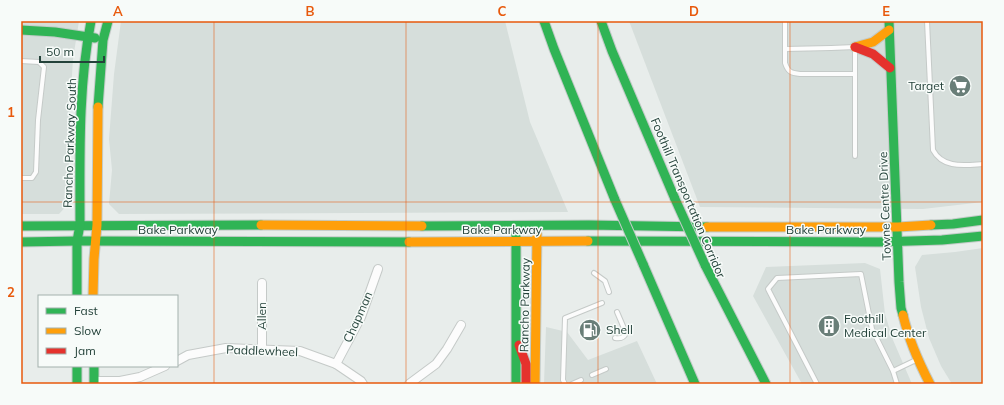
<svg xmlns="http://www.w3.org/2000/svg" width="1004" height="405" font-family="Mulish,sans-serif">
	<rect width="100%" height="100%" fill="#e8edeb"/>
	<g fill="#d6dedb">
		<path d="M21,21H79L73,59L69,122V203L59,214H21Z"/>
		<path d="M121,21H505L530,122L568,212L119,214L109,204L112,170L109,139L114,74Z"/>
		<path d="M629,21H983V202L923,209L700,207Z"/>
		<path d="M983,248V384H952L941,366L929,338L921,307L915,267L922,255L955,252Z"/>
		<path d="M865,263L880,269L885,314L893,340L912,384H802L753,296L766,267Z"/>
		<path d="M546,327L567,332L588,360L637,341L657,384H544Z"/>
	</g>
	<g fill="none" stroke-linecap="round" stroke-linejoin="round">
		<g stroke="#c5cac8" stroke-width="6">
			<g id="lane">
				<path d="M785,21V63C788,72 791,73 800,74H855"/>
				<path d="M927,21L933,150C943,169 965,165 983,164"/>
				<path d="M785,49L831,48L855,47V156"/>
				<path d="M21,61L39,62L44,67L38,120L36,172L32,178H21"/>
				<path d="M594,273L605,281L609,292"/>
				<path d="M615,338C620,339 624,338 626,333L617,312"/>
				<path d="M893,371L916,360"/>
				<path d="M592,375L606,369"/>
				<path d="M565,384L563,380L565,318L602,303"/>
				<path d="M572,384L581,380"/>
				<path d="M817,384L768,289L777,278L861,274L872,329L893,371L897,384"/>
			</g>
		</g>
		<g stroke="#c5cac8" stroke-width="10">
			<g id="street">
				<path d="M262,283V349"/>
				<path d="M177,361L188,355L226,348L300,351L336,364L361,381L363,384"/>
				<path d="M336,364L361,317L378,269"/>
				<path d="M94,381H120L140,377L165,366"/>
				<path d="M409,384L436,364L447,349L461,325"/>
			</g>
		</g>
		<g stroke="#c3cbc8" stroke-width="11">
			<g id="fast">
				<path d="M544,21L554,49L615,200"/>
				<path d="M601,21L612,51L675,199"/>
				<path d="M889,21L899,282L901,308L903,315"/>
				<path d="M21,30L55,32L95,38"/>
				<path d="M98,107L103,40L108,21"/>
				<path d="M931,225L953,224L983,220"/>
				<path d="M21,226L261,225"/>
				<path d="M422,226L589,225L707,227"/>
				<path d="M516,234V384"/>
				<path d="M588,241L879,242L942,240L983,236"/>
				<path d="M21,242L77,241L409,242"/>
				<path d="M643,264L695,384"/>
				<path d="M705,265L766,384"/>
				<path d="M77,296V241L80,225C80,157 78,88 91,21"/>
				<path d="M77,366V384"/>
				<path d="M94,366V384"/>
			</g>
		</g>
		<g stroke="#c3cbc8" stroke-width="11">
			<g id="slow">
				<path d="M855,47L873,42L889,30"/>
				<path d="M261,225L422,226"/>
				<path d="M707,227H898L931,225"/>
				<path d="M409,242L588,241"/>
				<path d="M93,296L94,259L97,225L98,107"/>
				<path d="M903,315C909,341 918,361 930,384"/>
				<path d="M535,384L537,234"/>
			</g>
		</g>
		<g stroke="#c3cbc8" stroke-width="11">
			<g id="jam">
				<path d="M855,47L873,54L890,68"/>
				<path d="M519,345L526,364V384"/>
			</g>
		</g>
		<use href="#lane" stroke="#fcfcfc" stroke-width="4"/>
		<use href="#street" stroke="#fcfcfc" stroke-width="8"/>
		<use href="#fast" stroke="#30b455" stroke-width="9"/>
		<use href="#slow" stroke="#ff9f0a" stroke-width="9"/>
		<use href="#jam" stroke="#e5322d" stroke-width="9"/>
		<g stroke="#c3ccc9" stroke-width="11" stroke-linecap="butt">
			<g id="fast-bridge">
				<path d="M675,199L705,265"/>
				<path d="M615,200L643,264"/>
			</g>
		</g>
		<use href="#fast-bridge" stroke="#30b455" stroke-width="9"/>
	</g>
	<path fill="none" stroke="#e8590c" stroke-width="1" stroke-opacity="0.55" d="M214,21V384M406,21V384M598,21V384M790,21V384M21,202H983"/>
	<defs>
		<g id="supermarket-disc" transform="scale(1.15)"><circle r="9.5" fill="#697e78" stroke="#f7fbf9"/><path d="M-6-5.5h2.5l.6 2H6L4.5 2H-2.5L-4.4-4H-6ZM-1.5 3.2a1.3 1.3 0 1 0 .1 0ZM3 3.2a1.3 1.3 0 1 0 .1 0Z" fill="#fff"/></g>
		<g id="building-disc" transform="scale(1.15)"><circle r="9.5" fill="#697e78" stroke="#f7fbf9"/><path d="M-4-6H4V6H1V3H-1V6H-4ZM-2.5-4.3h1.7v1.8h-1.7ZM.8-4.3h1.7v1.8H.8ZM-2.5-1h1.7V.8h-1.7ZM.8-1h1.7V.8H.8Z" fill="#fff"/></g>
		<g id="fuel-disc" transform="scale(1.15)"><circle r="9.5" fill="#697e78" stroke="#f7fbf9"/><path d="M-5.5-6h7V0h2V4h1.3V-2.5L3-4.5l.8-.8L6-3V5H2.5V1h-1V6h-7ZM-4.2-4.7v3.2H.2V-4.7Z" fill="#fff"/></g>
	</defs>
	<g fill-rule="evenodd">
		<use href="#supermarket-disc" x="960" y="86"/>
		<use href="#building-disc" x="829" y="326"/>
		<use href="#fuel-disc" x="590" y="330"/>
	</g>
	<g text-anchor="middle" stroke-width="3" stroke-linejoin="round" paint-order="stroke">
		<g font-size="12" fill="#24423a" stroke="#f7fbf9" text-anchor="start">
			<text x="944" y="90" text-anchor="end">Target</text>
			<text x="844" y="323">Foothill<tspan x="844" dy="14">Medical Center</tspan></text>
			<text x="606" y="334">Shell</text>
		</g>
		<g font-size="12" fill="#24423a" stroke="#f7fbf9">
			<text transform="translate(70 143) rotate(-88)" y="4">Rancho Parkway South</text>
			<text transform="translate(688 198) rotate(67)" y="4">Foothill Transportation Corridor</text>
			<text transform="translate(885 206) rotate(-92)" y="4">Towne Centre Drive</text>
			<text x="178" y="234">Bake Parkway</text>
			<text x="502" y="234">Bake Parkway</text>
			<text x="826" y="234">Bake Parkway</text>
			<text transform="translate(525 305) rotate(-89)" y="4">Rancho Parkway</text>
			<text transform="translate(262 316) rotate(-90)" y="4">Allen</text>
			<text transform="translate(358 317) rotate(-66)" y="4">Chapman</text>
			<text transform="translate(262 351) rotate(2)" y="4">Paddlewheel</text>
		</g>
	</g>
	<rect width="1004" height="405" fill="none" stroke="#f7fbf9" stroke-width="44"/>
	<rect x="38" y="295" width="140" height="72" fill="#f7fbf9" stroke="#a3b1ad"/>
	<rect x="46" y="308" width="20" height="6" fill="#30b455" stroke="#a3b1ad"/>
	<text x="74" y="315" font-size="12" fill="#24423a">Fast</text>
	<rect x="46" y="328" width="20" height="6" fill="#ff9f0a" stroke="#a3b1ad"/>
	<text x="74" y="335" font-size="12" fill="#24423a">Slow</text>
	<rect x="46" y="348" width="20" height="6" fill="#e5322d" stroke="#a3b1ad"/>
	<text x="74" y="355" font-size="12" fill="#24423a">Jam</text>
	<path d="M40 56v6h64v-6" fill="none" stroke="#24423a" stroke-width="2"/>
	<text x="46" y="56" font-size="12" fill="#24423a" stroke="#f7fbf9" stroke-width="3" paint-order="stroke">50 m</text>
	<rect x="22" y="22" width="960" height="361" fill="none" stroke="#e8590c" stroke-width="1.5"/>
	<g font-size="13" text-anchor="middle" font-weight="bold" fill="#e8590c">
		<text x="118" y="16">A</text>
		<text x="310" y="16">B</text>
		<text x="502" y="16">C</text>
		<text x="694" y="16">D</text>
		<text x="886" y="16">E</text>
		<text x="11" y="117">1</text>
		<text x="11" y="297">2</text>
	</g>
</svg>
